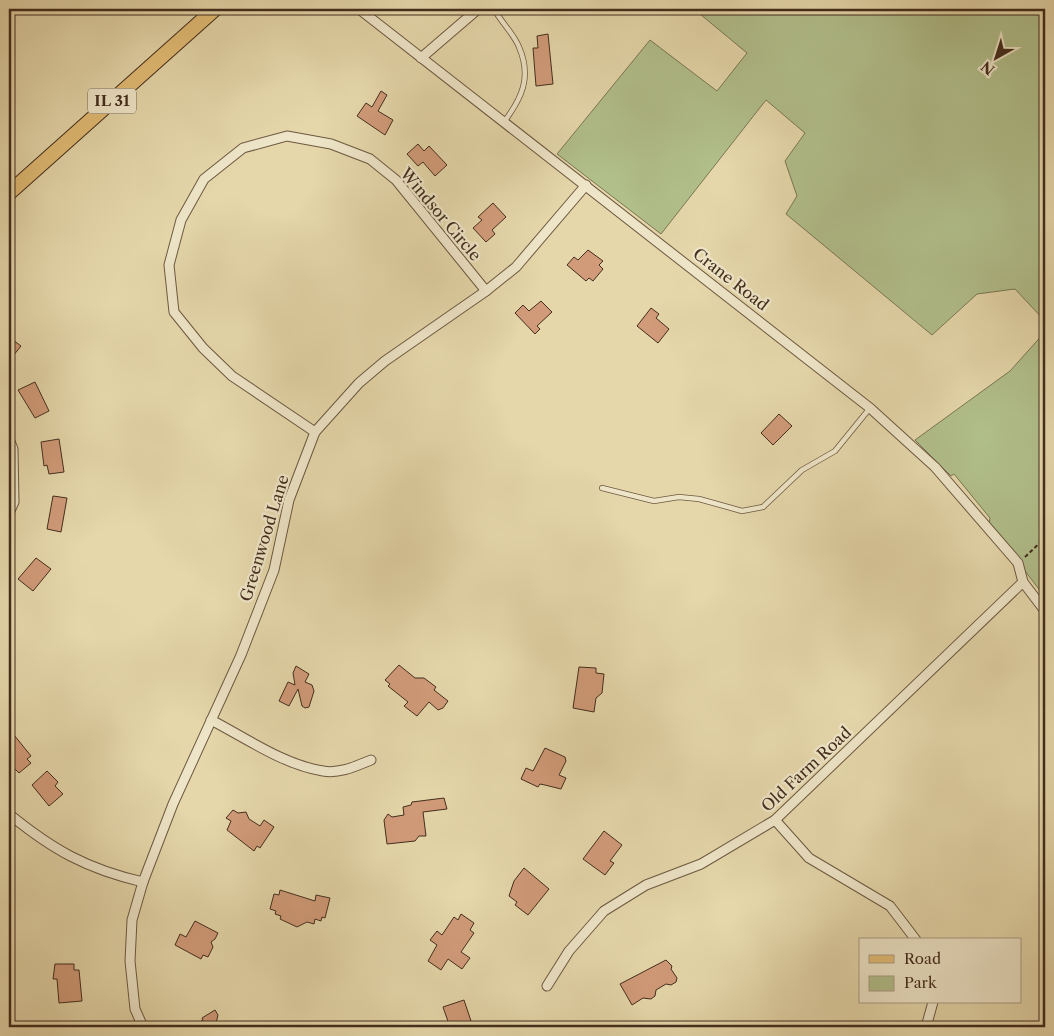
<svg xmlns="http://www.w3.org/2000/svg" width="1054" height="1036" font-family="'Libre Caslon Text',serif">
	<rect width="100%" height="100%" fill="#e5d7aa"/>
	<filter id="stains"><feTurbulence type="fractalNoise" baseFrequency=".004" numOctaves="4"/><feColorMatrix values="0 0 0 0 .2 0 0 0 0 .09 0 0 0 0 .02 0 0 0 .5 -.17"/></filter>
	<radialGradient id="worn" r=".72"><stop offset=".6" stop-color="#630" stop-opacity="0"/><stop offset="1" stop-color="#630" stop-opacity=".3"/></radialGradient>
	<g fill="#b1bf8b" stroke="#7a7654">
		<path d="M694,9H1045V321L1015,289L977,294L932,335L786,214L797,196L785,161L805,133L766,100L661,234L557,154L650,40L717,91L747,53Z"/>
		<path d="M1045,332V597L989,524L990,518L954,474L951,476L915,440L1010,371Z"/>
	</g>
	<g fill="#d19b79" stroke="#432d1d">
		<path d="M548,34L553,84L536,86L533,48H538L537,36Z"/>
		<path d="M381,91L387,95L378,111L393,120L385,135L357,116L366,103L372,107Z"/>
		<path d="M418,144L424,151L429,146L447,165L435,176L423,162L418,166L407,154Z"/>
		<path d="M493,203L506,217L492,230L495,234L486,242L473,228L482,220L478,217Z"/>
		<path d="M588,250L603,261L599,265L603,269L593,281L589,278L586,281L567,265L574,257L578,260Z"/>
		<path d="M541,301L552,312L537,326L540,329L535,334L515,313L523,305L529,311Z"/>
		<path d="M651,308L659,314L656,318L669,329L658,343L637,326Z"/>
		<path d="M9,337L21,346L9,361Z"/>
		<path d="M35,382L49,411L35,418L18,390Z"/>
		<path d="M779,414L792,426L773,445L761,433Z"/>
		<path d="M59,439L64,472L49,474L47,465L44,466L41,442Z"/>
		<path d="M53,496L67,498L61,532L47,529Z"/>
		<path d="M36,558L51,569L33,591L18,579Z"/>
		<path d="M399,665L415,678H424L436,687L434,690L448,701L443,708L438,710L429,702L417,716L404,706L408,702L388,686L390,684L385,680Z"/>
		<path d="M296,666L309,674L305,682L312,685L314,691L309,707L305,708L302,706L298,689L289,706L279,701L288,682L295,685L293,673Z"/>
		<path d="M579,667L596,668V673L604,674L602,693L596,698L594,712L573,708Z"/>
		<path d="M14,735L31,756L27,759L31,763L19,773L9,763V739Z"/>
		<path d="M545,748L565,757L566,761L559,775L566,778L561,789L545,785L540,784L538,787L521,779L526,768L533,771Z"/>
		<path d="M47,771L58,782L55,786L63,794L49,806L32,785Z"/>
		<path d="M444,798L447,809L423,812L426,836H419L415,841L387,844L384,820L388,814L392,817L404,815L403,807L411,805L412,802Z"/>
		<path d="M233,810L238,813L246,812L249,819L260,826L264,820L274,827L260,848L257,846L254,851L227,830L231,821L226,818Z"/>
		<path d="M604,831L622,845L610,861L614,863L605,875L583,859Z"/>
		<path d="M524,868L549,889L528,915L515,905L517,902L509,896L514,881Z"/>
		<path d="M280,890L315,901L316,895L330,898L325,918L322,917L321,921L315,919L314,924L307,922L297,927L280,919L281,916L275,914L276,911L270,909L274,894L279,895Z"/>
		<path d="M461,914L474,923L470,930L474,933L461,952L470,958L462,969L448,959L441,970L428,961L437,945L430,940L437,931L442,935L454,917L458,920Z"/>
		<path d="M195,921L218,933L215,939L211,942L213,947L208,957L203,955L201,959L175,945L180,934L186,937Z"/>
		<path d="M666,960L672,966L671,969L677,978L676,982L671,985L666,984L656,990L655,996L651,999L643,998L632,1005L620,984Z"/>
		<path d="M55,964H74V970H79L82,1001L59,1003L57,979H53Z"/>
		<path d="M464,1000L473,1027H450L443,1007Z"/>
		<path d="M215,1010L218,1015L215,1027H191L203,1020L202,1018Z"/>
	</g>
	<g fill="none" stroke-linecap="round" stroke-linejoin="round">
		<g stroke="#6c5840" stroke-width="6">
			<g id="service">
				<path d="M494,9C501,22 514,34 519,47C532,77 522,98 504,122"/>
				<path d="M602,488L654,501L679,497L699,499L742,511L763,507L802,470L835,451L870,408"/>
			</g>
		</g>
		<g stroke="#6c5840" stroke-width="11">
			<g id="minor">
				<path d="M359,9L870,408L935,467L1018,563L1023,582L1045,611"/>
				<path d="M421,58L478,9"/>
				<path d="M315,432L232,376L203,348L174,312L169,265L181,220L204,179L243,148L287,136L331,144L370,159L396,180L486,291"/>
				<path d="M9,439L13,449L14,502L9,513"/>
				<path d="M211,720C246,738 284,765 323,771C340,774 356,766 371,760"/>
				<path d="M9,814C53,850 87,869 143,882"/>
				<path d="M775,820L809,858L890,906L916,940"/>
				<path d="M547,986L569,951L604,911L646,885L701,864L775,820L1023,582"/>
				<path d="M143,1027L135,1009L130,961L132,920L143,882L173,804L241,655L274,570L289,500L315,432L359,383L385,361L486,291L516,267L586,185"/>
				<path d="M926,1027L933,1002"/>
			</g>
		</g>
		<g stroke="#432d1d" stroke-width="16">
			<path id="primary" d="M9,193L215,9"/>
		</g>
		<path stroke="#432d1d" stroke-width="2" stroke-dasharray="4 2.5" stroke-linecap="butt" d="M1025,557L1045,538"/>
		<use href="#service" stroke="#eee5c8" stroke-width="4.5"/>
		<use href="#minor" stroke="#eee5c8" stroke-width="9"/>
		<use href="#primary" stroke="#e2bc75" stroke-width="14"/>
	</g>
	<g text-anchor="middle" stroke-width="4.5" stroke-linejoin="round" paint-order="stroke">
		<rect fill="#eee5c8" stroke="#766450" stroke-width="1" x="88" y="88.5" width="48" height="25" rx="4"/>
		<g font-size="15" font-weight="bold" fill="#432d1d">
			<text x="112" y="106">IL 31</text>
		</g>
		<g font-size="16" fill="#432d1d" stroke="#eee5c8">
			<text transform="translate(441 214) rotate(50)" y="6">Windsor Circle</text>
			<text transform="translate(731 279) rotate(38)" y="6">Crane Road</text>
			<text transform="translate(264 538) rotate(-73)" y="6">Greenwood Lane</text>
			<text transform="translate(806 769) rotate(-43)" y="6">Old Farm Road</text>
		</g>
	</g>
	<rect width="1054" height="1036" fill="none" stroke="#e5d7aa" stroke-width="30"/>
	<rect x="10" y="10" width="1034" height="1016" fill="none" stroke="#432d1d" stroke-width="2.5"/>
	<rect x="15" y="15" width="1024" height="1006" fill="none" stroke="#432d1d"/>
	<rect x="859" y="938" width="162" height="65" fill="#eee5c8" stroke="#aa9b84"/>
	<rect x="869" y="955" width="25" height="8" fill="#e2bc75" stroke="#aa9b84"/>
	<text x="904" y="964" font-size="15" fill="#432d1d">Road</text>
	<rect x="869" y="976" width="25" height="15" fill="#b1bf8b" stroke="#aa9b84"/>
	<text x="904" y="988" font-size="15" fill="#432d1d">Park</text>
	<g transform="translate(996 58) rotate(219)" stroke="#eee5c8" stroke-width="4" paint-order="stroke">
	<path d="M0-4L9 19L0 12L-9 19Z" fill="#432d1d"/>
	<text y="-8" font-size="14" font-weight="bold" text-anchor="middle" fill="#432d1d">N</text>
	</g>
	<rect width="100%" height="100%" filter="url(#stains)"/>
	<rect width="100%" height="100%" fill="url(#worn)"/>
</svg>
